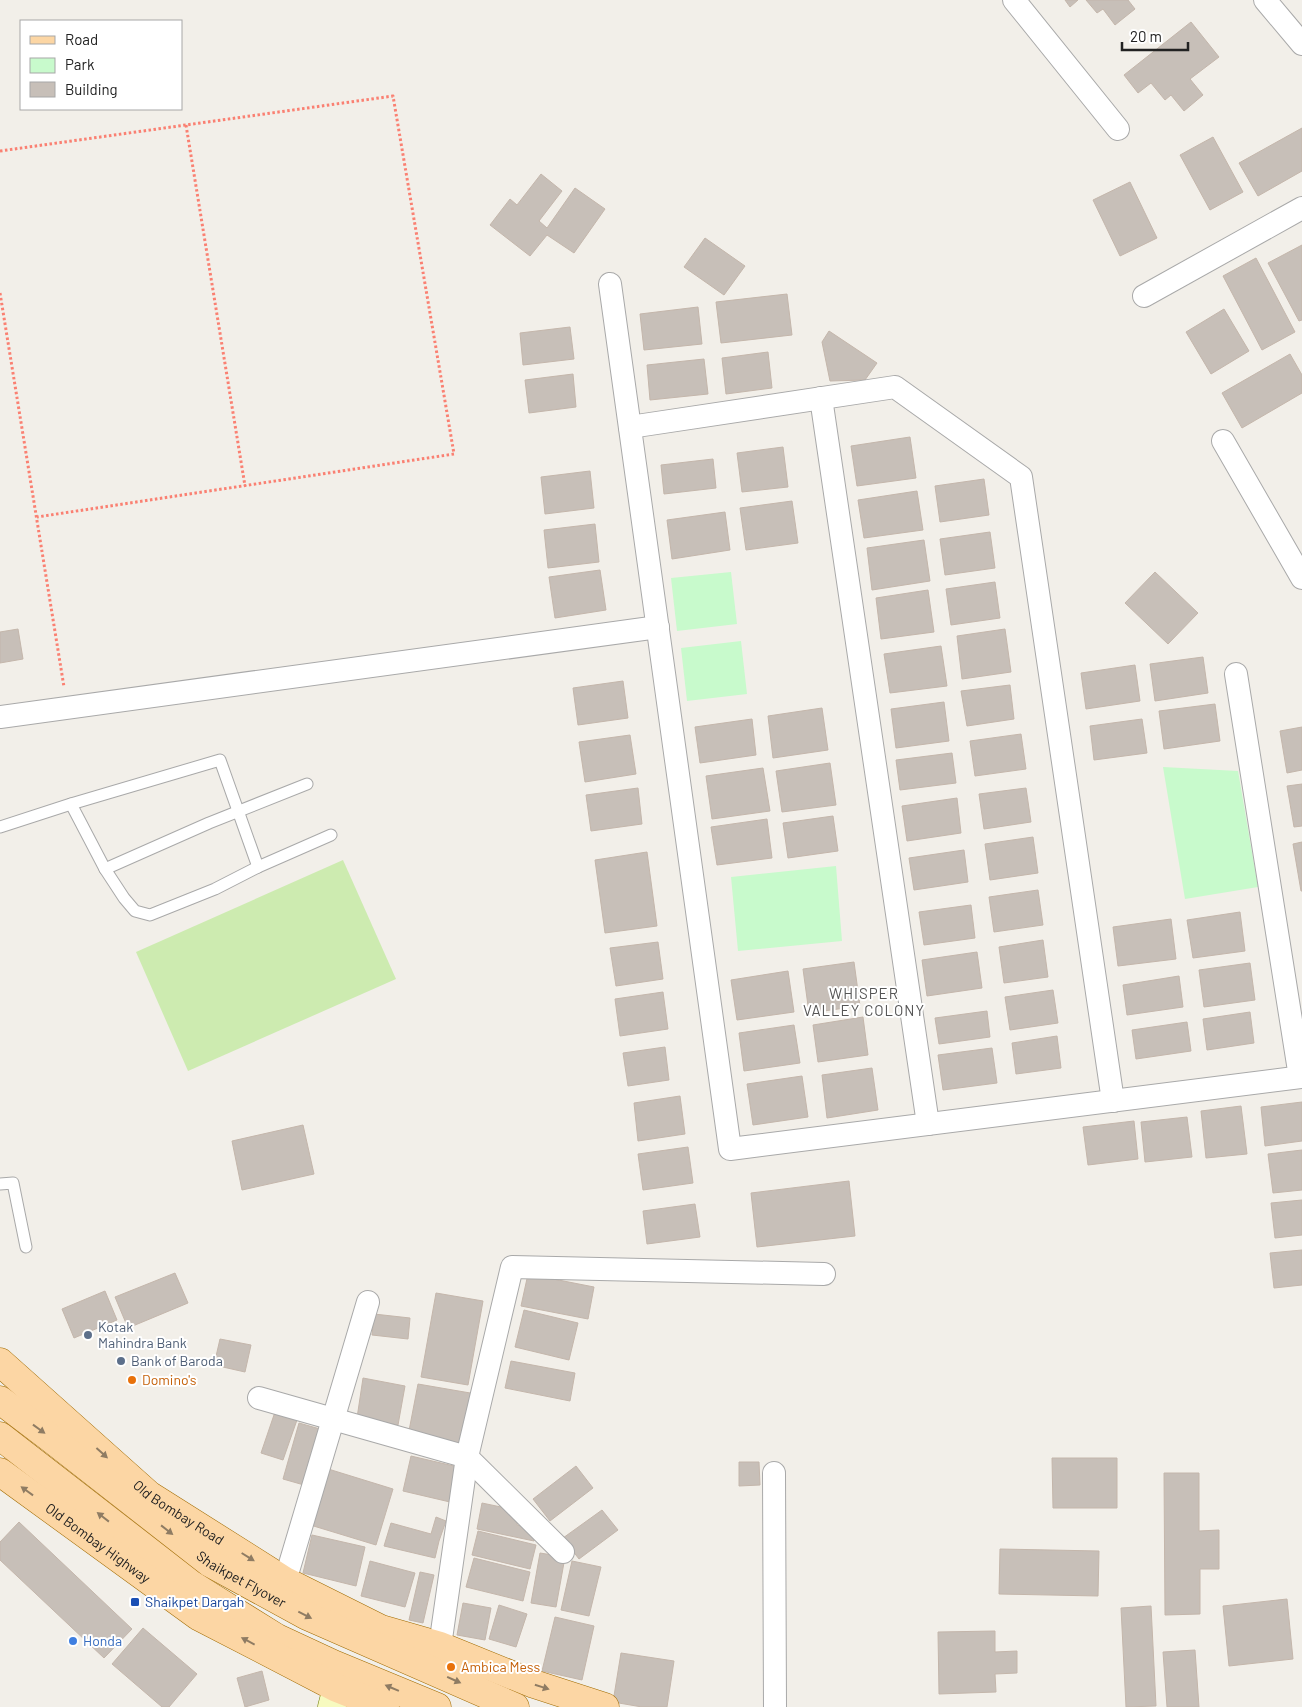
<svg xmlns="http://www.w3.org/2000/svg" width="1302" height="1707" font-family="Barlow,sans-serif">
	<rect width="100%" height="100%" fill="#f2efe9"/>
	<path fill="#cdebb0" d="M343,860L396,979L188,1071L136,952Z"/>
	<g fill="#c8facc">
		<path d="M731,572L737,624L677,631L671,578Z"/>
		<path d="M741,641L747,694L687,701L681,648Z"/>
		<path d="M1163,767L1238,771L1258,887L1185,899Z"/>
		<path d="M836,866L842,941L738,951L731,877Z"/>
	</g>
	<g fill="#c7bfb8" stroke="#c4b6ab">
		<path d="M1065,0H1078L1070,7Z"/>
		<path d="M1086,0H1128L1135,9L1115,25L1103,9L1097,13Z"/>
		<path d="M1191,22L1219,57L1190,79L1203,95L1184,111L1171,95L1165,100L1151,83L1138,93L1124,75Z"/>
		<path d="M1302,128V171L1258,196L1239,163Z"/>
		<path d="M1213,137L1243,192L1210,210L1180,155Z"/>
		<path d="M541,174L562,191L539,221L547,228L575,188L605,209L574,253L547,235L530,256L490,225L510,199L517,205Z"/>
		<path d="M1130,182L1157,238L1120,256L1093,200Z"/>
		<path d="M705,238L745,266L724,295L684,267Z"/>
		<path d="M1302,245V320L1299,321L1268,263Z"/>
		<path d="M1256,258L1295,332L1262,350L1223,276Z"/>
		<path d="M787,294L792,335L721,343L716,302Z"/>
		<path d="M698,307L702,344L644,350L640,314Z"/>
		<path d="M1224,309L1249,351L1211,374L1186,332Z"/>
		<path d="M570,327L574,359L523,365L520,333Z"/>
		<path d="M829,331L877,363L865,380L830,381L822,342Z"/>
		<path d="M768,352L772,388L726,394L722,358Z"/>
		<path d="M1290,354L1302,375V393L1242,428L1222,393Z"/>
		<path d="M704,359L708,394L650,400L647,365Z"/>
		<path d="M573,374L576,407L529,413L525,380Z"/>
		<path d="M910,437L916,478L857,486L851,446Z"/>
		<path d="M783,447L788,487L742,492L737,453Z"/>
		<path d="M713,459L716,488L664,494L661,465Z"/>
		<path d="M590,471L594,508L545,514L541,477Z"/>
		<path d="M984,479L989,515L940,522L935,486Z"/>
		<path d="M917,491L923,530L864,538L858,500Z"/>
		<path d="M792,501L798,543L746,550L740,508Z"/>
		<path d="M725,512L730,550L672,559L667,520Z"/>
		<path d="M595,524L599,562L548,568L544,530Z"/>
		<path d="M990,532L995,568L945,575L940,539Z"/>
		<path d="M924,540L930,581L872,590L867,548Z"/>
		<path d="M600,570L606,610L555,618L549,577Z"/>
		<path d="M1155,572L1198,613L1168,644L1125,603Z"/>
		<path d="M995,582L1000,618L951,625L946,589Z"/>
		<path d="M928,590L934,632L881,639L876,598Z"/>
		<path d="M18,629L23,659L0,663V632Z"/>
		<path d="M1005,629L1011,672L962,679L957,636Z"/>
		<path d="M941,646L947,686L890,693L884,654Z"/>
		<path d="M1203,657L1208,693L1155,701L1150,664Z"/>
		<path d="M1135,665L1140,701L1086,709L1081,673Z"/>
		<path d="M623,681L628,718L578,725L573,688Z"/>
		<path d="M1010,685L1014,719L967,726L961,691Z"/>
		<path d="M944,702L949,741L896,748L891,709Z"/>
		<path d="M1215,704L1220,741L1164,749L1159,711Z"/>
		<path d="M822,708L828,750L773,758L768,716Z"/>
		<path d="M752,719L756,755L700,763L695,727Z"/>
		<path d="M1142,719L1147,753L1094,760L1090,726Z"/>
		<path d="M1302,727V770L1287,773L1280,731Z"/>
		<path d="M1021,734L1026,769L975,776L970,741Z"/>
		<path d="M630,735L636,774L585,782L579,742Z"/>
		<path d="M952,753L956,783L900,790L896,760Z"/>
		<path d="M830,763L836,805L782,812L776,771Z"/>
		<path d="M763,768L770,811L712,819L706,776Z"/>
		<path d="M1302,784V826L1294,827L1287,786Z"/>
		<path d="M638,788L642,824L591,831L586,795Z"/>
		<path d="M1026,788L1031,822L984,829L979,794Z"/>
		<path d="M957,798L961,833L907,841L902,806Z"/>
		<path d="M833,816L838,851L788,858L783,823Z"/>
		<path d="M767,819L772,858L717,865L711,827Z"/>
		<path d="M1033,837L1038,873L990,880L985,844Z"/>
		<path d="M1302,842V891H1301L1293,844Z"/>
		<path d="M964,850L968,882L914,890L909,858Z"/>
		<path d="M647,852L657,926L605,933L595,860Z"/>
		<path d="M1038,890L1043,925L994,932L989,897Z"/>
		<path d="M971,905L975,938L924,945L919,912Z"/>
		<path d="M1240,912L1245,951L1193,958L1187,920Z"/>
		<path d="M1171,919L1176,959L1118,966L1113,927Z"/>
		<path d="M1043,940L1048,977L1004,983L999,947Z"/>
		<path d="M658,942L663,979L616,986L610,948Z"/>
		<path d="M977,952L982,988L927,996L922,960Z"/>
		<path d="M854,962L860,1006L809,1013L803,969Z"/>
		<path d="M1250,963L1255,1000L1204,1007L1199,970Z"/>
		<path d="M788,971L794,1012L737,1020L731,980Z"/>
		<path d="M1179,976L1183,1007L1127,1015L1123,985Z"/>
		<path d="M1053,990L1058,1023L1010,1030L1005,997Z"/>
		<path d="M663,992L668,1029L620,1036L615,999Z"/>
		<path d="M987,1011L990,1037L939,1044L935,1018Z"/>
		<path d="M1250,1012L1254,1043L1207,1050L1203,1019Z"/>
		<path d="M863,1017L868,1055L818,1062L813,1025Z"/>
		<path d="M1187,1022L1191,1051L1136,1059L1132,1030Z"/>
		<path d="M794,1025L800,1063L744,1071L739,1033Z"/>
		<path d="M1057,1036L1061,1068L1016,1074L1012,1043Z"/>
		<path d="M665,1047L669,1080L628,1086L623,1053Z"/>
		<path d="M992,1048L997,1083L943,1090L938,1055Z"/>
		<path d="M872,1068L878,1110L827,1118L822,1075Z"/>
		<path d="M802,1076L808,1117L753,1125L747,1084Z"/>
		<path d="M680,1096L685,1134L638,1141L634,1103Z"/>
		<path d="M1302,1102V1141L1265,1146L1261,1107Z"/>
		<path d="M1241,1106L1247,1154L1206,1158L1201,1111Z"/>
		<path d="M1187,1117L1192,1157L1145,1162L1141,1122Z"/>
		<path d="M1134,1121L1138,1159L1088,1165L1083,1127Z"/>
		<path d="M303,1125L314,1174L242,1190L232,1141Z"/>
		<path d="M688,1147L693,1183L643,1190L638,1154Z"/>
		<path d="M1302,1150V1190L1273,1193L1268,1154Z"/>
		<path d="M849,1181L855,1236L757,1247L751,1193Z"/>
		<path d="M1302,1200V1235L1275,1238L1271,1203Z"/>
		<path d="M695,1204L700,1237L647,1244L643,1211Z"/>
		<path d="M1302,1250V1285L1274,1288L1270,1253Z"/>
		<path d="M175,1273L188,1303L128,1328L115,1297Z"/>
		<path d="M528,1274L594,1287L588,1319L521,1306Z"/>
		<path d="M105,1291L117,1320L74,1338L62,1309Z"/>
		<path d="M436,1293L483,1301L468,1385L421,1377Z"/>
		<path d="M524,1310L578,1323L569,1360L515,1347Z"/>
		<path d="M374,1314L410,1318L408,1339L372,1335Z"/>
		<path d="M220,1339L251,1345L245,1372L214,1365Z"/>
		<path d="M511,1361L575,1373L570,1401L505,1388Z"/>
		<path d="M363,1378L405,1386L398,1425L357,1418Z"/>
		<path d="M418,1384L476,1394L461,1447L408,1436Z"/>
		<path d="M276,1409L298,1417L283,1460L261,1453Z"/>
		<path d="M299,1423L320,1429L304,1485L283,1479Z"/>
		<path d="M411,1456L458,1467L450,1502L403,1491Z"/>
		<path d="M1052,1458H1117V1508H1053Z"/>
		<path d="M739,1462H759L760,1485L739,1486Z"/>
		<path d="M576,1466L593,1488L550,1521L533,1499Z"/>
		<path d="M325,1468L393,1489L376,1545L307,1524Z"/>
		<path d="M1164,1473H1199V1531L1219,1530V1569H1200V1614L1165,1615Z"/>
		<path d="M482,1503L520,1511L517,1525L537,1530L534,1541L477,1529Z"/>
		<path d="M602,1510L618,1530L579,1559L563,1538Z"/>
		<path d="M436,1517L446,1521L439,1541L435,1558L384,1546L391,1523L431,1534Z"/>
		<path d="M19,1522L132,1629L104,1658L0,1560V1542Z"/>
		<path d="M478,1531L536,1545L530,1569L472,1555Z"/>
		<path d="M312,1535L365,1547L356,1586L303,1573Z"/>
		<path d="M1000,1549L1099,1551L1098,1596L999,1594Z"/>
		<path d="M540,1553L565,1557L556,1607L531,1603Z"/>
		<path d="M474,1558L530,1572L523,1601L466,1587Z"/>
		<path d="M370,1561L415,1573L405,1607L361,1596Z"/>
		<path d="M572,1561L601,1567L589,1616L561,1610Z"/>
		<path d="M420,1572L434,1575L423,1623L409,1620Z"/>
		<path d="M1287,1599L1293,1659L1229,1666L1223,1606Z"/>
		<path d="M463,1603L491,1608L485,1640L457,1635Z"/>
		<path d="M499,1605L527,1614L516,1647L489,1639Z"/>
		<path d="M1151,1606L1156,1706L1126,1707L1121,1608Z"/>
		<path d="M555,1617L594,1626L582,1680L542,1671Z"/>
		<path d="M143,1628L197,1674L169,1707H162L112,1664Z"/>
		<path d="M995,1631V1652L1017,1651V1673L995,1674L996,1692L939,1694L938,1632Z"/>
		<path d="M1195,1650L1199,1707H1167L1163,1652Z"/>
		<path d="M621,1653L674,1661L667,1707H642L613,1702Z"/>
		<path d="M262,1671L269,1700L245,1707L237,1678Z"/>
	</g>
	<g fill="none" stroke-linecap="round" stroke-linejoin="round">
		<g stroke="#a9a9a9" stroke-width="13">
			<g id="lane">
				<path d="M71,804L105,869L124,898L135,911L150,915L215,889L258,867L331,835"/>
				<path d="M0,827L71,804L220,760L258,867"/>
				<path d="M105,869L209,823L307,784"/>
				<path d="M0,1184L13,1183L26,1247"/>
			</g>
		</g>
		<g stroke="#a9a9a9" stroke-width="24">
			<g id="street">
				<path d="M1014,0L1118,129"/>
				<path d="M1265,0L1302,44"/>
				<path d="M610,284L730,1149L1302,1077"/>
				<path d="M1144,296L1302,208"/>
				<path d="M821,398L928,1124"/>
				<path d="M630,427L895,387L1021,477L1113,1101"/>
				<path d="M1223,441L1302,578"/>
				<path d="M1236,674L1300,1077"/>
				<path d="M0,717L658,627"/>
				<path d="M259,1398L467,1457L563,1552"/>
				<path d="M774,1473L775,1707"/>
				<path d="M285,1581L368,1302"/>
				<path d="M440,1646L467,1457L512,1267L824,1274"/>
			</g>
		</g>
		<g stroke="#707d05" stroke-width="29">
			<path id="secondary" d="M332,1707L337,1688"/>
		</g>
		<g stroke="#a06b00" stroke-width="29">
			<g id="primary">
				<path id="s1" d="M0,1362L149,1495L285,1581L381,1629L440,1646L534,1684L605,1707"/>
				<path id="s2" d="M0,1400L49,1437L210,1563L307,1616L515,1707"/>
				<path d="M0,1436L192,1585L277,1638L333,1664L437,1707"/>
				<path id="s3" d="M0,1472L198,1616L337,1688L385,1707"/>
			</g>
		</g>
		<g stroke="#fa8072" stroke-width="3" stroke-dasharray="2.5 2.5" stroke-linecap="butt">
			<path d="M186,125L245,486"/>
			<path d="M0,151L393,96L454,454L37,517"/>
			<path d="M0,293L64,687"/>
		</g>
		<use href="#lane" stroke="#fff" stroke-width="11"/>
		<use href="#street" stroke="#fff" stroke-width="22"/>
		<use href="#secondary" stroke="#f7fabf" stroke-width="28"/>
		<use href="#primary" stroke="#fcd6a4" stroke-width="28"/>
	</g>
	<defs><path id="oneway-solid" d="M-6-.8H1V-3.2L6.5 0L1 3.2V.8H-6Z" transform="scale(1.25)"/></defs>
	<g fill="#8f7c63">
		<use href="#oneway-solid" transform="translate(39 1429) rotate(36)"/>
		<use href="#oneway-solid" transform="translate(102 1453) rotate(42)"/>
		<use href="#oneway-solid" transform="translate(27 1491) rotate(-144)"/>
		<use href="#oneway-solid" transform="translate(103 1517) rotate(-142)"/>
		<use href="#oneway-solid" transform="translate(167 1530) rotate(38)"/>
		<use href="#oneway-solid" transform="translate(248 1557) rotate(32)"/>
		<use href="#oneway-solid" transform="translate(305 1615) rotate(27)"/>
		<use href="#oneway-solid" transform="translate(248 1641) rotate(-152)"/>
		<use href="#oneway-solid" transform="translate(454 1680) rotate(24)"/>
		<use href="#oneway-solid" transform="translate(542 1687) rotate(18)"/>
		<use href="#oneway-solid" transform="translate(392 1688) rotate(-157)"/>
	</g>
	<g fill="#5c6f8a" stroke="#fff" stroke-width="2">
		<circle cx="88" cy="1335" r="5"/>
		<circle cx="121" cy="1361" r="5"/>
	</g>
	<g fill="#e8710a" stroke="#fff" stroke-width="2">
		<circle cx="132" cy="1380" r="5"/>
		<circle cx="451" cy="1667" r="5"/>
	</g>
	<rect fill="#1a4fb4" stroke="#fff" stroke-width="2" x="130" y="1597" width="10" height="10" rx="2.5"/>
	<circle fill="#3f7fe0" stroke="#fff" stroke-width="2" cx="73" cy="1641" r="5"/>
	<g text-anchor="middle" stroke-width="4" stroke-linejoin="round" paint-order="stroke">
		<g font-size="14" fill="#4e5e75" stroke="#fff" text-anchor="start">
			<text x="98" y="1332">Kotak<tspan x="98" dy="16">Mahindra Bank</tspan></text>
			<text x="131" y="1366">Bank of Baroda</text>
		</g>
		<g font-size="14" fill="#c56008" stroke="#fff" text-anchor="start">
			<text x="142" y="1385">Domino's</text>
			<text x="461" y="1672">Ambica Mess</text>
		</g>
		<g font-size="14" fill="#222" stroke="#fff">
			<text dy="5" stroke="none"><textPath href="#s1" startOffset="234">Old Bombay Road</textPath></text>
			<text dy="5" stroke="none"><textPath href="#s3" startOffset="121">Old Bombay Highway</textPath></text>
			<text dy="5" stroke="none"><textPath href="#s2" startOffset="301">Shaikpet Flyover</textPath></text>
		</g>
		<g font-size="14" fill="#164399" stroke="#fff" text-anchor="start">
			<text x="145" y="1607">Shaikpet Dargah</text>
		</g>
		<g font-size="14" fill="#366cbe" stroke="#fff" text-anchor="start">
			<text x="83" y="1646">Honda</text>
		</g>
		<g font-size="15" letter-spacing="1" fill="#555" stroke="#fff">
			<text x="864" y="999">WHISPER<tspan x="864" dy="17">VALLEY COLONY</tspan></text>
		</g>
	</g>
	<rect x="20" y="20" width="162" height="90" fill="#ffffff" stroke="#a7a7a7"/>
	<rect x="30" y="36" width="25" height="8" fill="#fcd6a4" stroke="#a7a7a7"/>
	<text x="65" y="45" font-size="15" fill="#222222">Road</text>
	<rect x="30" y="58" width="25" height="15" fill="#c8facc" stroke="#a7a7a7"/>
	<text x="65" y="70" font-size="15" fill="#222222">Park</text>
	<rect x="30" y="82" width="25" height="15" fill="#c7bfb8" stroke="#a7a7a7"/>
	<text x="65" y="95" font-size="15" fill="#222222">Building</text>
	<path d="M1122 42v8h66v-8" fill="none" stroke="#222222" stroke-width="2.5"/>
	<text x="1130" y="42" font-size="15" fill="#222222" stroke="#ffffff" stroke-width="4" paint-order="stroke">20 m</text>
</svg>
